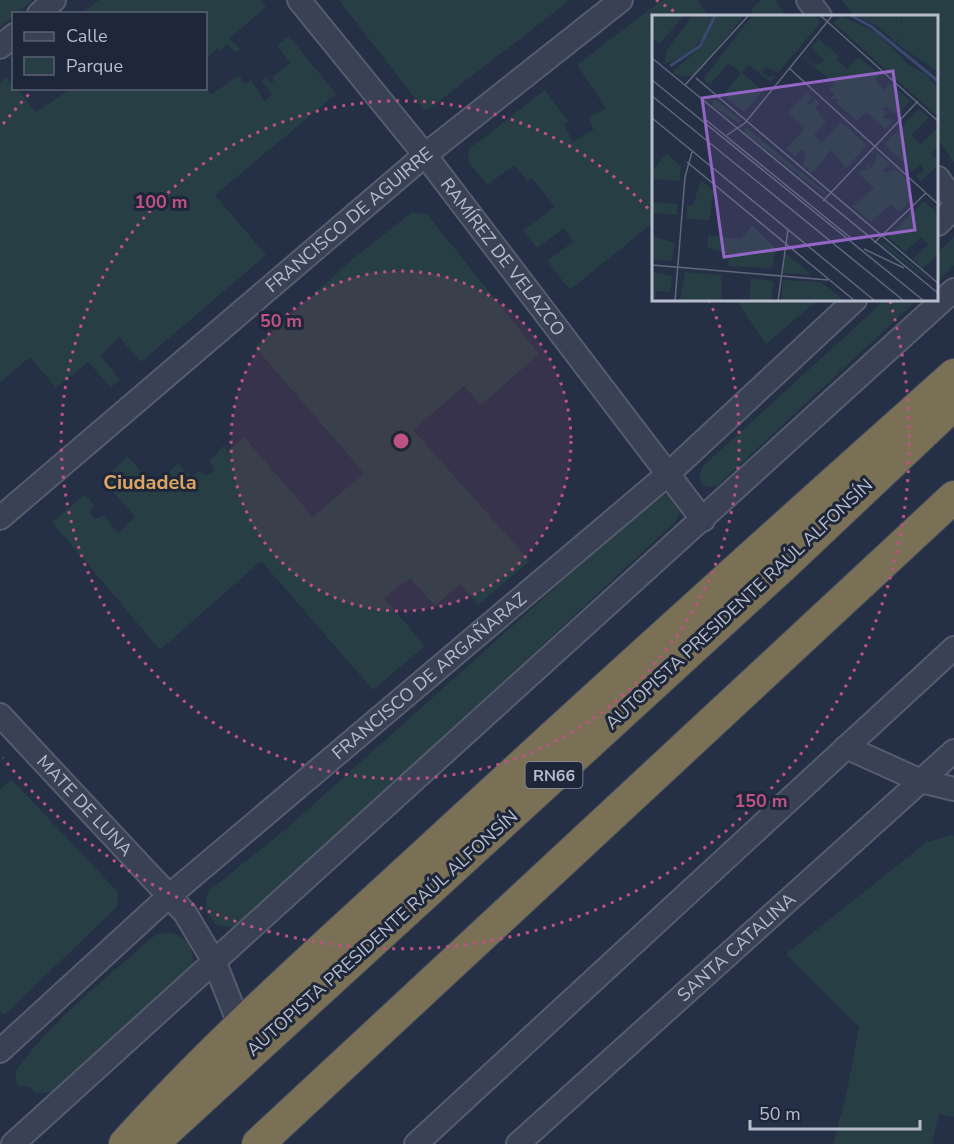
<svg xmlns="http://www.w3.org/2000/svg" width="954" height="1144" font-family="'Nunito Sans',sans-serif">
	<rect width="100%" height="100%" fill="#252f45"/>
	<g fill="#273e45">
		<path d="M0,0H33L0,27Z"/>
		<path d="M99,0H260L266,7L230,38L240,49L235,53L228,44L220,50L217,48L206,60V14L82,13Z"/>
		<path d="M339,0H570L429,109H423Z"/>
		<path d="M662,0H697L708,16H654V222L570,290L547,261L573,242L564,228L537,248L523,231L555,207L532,178L527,181L514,165L487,185L468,161L469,149L545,90L569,122L564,124L573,142L594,129L588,118L606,108L577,65Z"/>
		<path d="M761,0H775L786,16H752V8Z"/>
		<path d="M842,0H954V163L938,139V16H854Z"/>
		<path d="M289,36L336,94L215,195L266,255L141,362L119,337L101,356L120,380L111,387L88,362L56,388L30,357L0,383V83L7,77L14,88L17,89L36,112L71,89L206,88V86L211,95L239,75L245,84L251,80L265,101L272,95L262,81L265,77L270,83L274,81L272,77L290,63L277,45Z"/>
		<path d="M412,212L427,214L539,354L481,405L464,386L413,430L530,561L478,605L460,584L435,606L410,578L384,598L425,646L373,690L261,561L160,650L52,522L85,494L94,505L90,512L95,519L104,515L118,533L135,517L102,479L128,457L154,486L178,463L191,477L200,470L207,476L215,470L209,461L223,446L228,451L244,437L313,517L364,473L255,347L354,258Z"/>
		<path d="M954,237V265L938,281V252Z"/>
		<path d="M736,300H818L766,344Z"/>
		<path d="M885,300H917L718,485C710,489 702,487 699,478L702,467Z"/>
		<path d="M658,495H669C680,502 682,511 676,521L242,924L233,928L215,924L205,909L207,894L212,888L286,829Z"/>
		<path d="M11,779L118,892L117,907L4,1015L0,1011V789Z"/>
		<path d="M951,835L954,836V1117L939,1114L932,1144H833L846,1096L859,1027L786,954L927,842Z"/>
		<path d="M168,932C187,936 196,948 192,968L54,1092L36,1093L31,1088L17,1085L15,1072C51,1021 101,983 148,941L157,934Z"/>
	</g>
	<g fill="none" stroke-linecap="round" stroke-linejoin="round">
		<g stroke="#555c6e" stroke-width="26">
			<g id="minor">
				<path id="s1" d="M299,0L425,155L703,520"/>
				<path d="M808,0L820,16"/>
				<path d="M39,14L54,0"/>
				<path d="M0,47L14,35"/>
				<path d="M938,178L954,201"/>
				<path d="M938,224L954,208"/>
				<path id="s2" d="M0,518L425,155L621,0"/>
				<path id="s3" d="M0,715L185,913L215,963L240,1026"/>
				<path d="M846,747L921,781L954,789"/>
				<path id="s4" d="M0,1051L169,896L668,474L855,300"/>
				<path d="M13,1144L954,290"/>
				<path d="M416,1144L954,648"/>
				<path id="s5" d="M518,1144L954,751"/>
			</g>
		</g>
		<g stroke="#41495b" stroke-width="34">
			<g id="highway">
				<path d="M125,1144C221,1037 330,942 436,844C607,686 780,530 954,375"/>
				<path d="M152,1144L786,563L954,404"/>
				<path d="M258,1144L954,497"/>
			</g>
		</g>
		<use href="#minor" stroke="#3a4154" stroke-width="22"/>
		<use href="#highway" stroke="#7a7056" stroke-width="32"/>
	</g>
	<circle cx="401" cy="441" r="170" fill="#be5283" fill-opacity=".12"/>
	<g fill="none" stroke="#be5283" stroke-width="3" stroke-dasharray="3 6">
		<circle cx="401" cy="441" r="170"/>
		<path d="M709 300A339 339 0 1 1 653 214"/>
		<path d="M3 124A509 509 0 0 1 32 91M656 0A509 509 0 0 1 678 14M890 301A509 509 0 0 1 3 758"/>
	</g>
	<g text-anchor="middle" stroke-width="6" stroke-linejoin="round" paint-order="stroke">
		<rect fill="#1e2639" stroke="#8990a1" stroke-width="1.5" x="525.5" y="762" width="57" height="26" rx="4.5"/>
		<g font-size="16" font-weight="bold" fill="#b7bdcd">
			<text x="554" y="781">RN66</text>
		</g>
		<g font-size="18" fill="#b7bdcd" stroke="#1e2639">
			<text dy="6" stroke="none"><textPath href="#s2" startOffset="459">FRANCISCO DE AGUIRRE</textPath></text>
			<text dy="6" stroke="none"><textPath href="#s1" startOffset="328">RAMÍREZ DE VELAZCO</textPath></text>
			<text transform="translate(739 604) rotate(-43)" y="6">AUTOPISTA PRESIDENTE RAÚL ALFONSÍN</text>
			<text dy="6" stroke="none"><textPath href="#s4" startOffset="570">FRANCISCO DE ARGAÑARAZ</textPath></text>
			<text dy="6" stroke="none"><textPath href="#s3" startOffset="124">MATE DE LUNA</textPath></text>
			<text transform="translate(382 933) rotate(-42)" y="6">AUTOPISTA PRESIDENTE RAÚL ALFONSÍN</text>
			<text dy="6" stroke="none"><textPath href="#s5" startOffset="294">SANTA CATALINA</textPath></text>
		</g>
		<g font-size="20" font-weight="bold" fill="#dea662" stroke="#1e2639">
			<text x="150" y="489">Ciudadela</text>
		</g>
	</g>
	<g transform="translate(652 15)">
		<rect width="286" height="286" fill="#252f45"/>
		<path d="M0,1H32L7,29L0,23ZM40,1H61L52,22L37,38L13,49L14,36ZM64,1H92L43,60L28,62L21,57L50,30ZM100,1H162L169,7L126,58L114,52L111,58L117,62L124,60L118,67L97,50L90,58L111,76L92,97L71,80L89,58L83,53L76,48L58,70L51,64ZM189,1L224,17L257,50L275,60L286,73V102L182,8ZM205,1H249V10L250,1H286V57L245,29L249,13L244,29L230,14ZM167,24L187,41L185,45L195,54L206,42L228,59L223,65L232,75L238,68L258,86L246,101L236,92L230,93L234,98L231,103L242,105L233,114L214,97L205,106L184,88L187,84H179L182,79L177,74L182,69L151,42L156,37L154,43L162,50L173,46L159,32ZM155,77L160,82L155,88L158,90L163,84L168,88L163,93L174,107L162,120L170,128L189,107L215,130L194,154L179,135L160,158L151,150L154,138L150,134L143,142L134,134L153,113L136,98ZM62,84L88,104V109L60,91ZM267,94L277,102L259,120L268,129L287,112L286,132L279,139L283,143L286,140V151L269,166L264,161L272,155L268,150L260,157L233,129ZM94,112L173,177V180L91,117ZM15,138L29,151L28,166L0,164V156ZM225,138L239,149L231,155L233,158L244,154L260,170L255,178L260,184L247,197L239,189L219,207L201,192L222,173L206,158L210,154L216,156L215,149L220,153ZM49,165L62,176L57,205L34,204L35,190H41ZM272,186L286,199V240L270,253L261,244L276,230L269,222L253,237L236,222ZM0,187L26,189L25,200L0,198ZM100,210L124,234L120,253L76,251L77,239L55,233L56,220L89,224ZM0,221L23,228L20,246L0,244ZM232,227L276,263L277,265L230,230ZM133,238L160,260L131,258ZM0,257L20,261L18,277L4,276L3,286H0ZM33,257L70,260L69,286H28ZM99,263L121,266L120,286H97ZM131,265L169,267L193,286H129Z" fill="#273e45"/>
		<path fill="none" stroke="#3a4a6e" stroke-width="3" d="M200,1L220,12L287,67M18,51L48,31L63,1"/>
		<path fill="none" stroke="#5f687b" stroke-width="1.5" d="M169,1L287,107M0,43L287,279M137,53L287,190M44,63L287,269M0,65L272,286M33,70L96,1M0,81L252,286M0,103L223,286M54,105L200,224M75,120L93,108L180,1M35,147L203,286M171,186L266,86M222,228L274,178M212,234L252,253M0,250L176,265M23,286L33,162L40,137M126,286L136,215"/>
		<path fill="#9366c5" fill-opacity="0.15" stroke="#9366c5" stroke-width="3" d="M241,56L263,215L72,242L50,83Z"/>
		<rect width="286" height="286" fill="none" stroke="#b7bdcd" stroke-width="3"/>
	</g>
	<circle cx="401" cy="441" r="9" fill="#be5283" stroke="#1e2639" stroke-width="3"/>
	<g font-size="18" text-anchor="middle" font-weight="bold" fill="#be5283" stroke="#1e2639" stroke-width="6" stroke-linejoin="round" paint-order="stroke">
		<text x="161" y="208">100 m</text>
		<text x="281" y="327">50 m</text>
		<text x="761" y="807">150 m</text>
	</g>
	<rect x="12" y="12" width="195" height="78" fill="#1e2639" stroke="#5b6274" stroke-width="1.5"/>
	<rect x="24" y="32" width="30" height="9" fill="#3a4154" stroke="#5b6274" stroke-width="1.5"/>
	<text x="66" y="42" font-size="18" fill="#b7bdcd">Calle</text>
	<rect x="24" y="57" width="30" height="18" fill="#273e45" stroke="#5b6274" stroke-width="1.5"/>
	<text x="66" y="72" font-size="18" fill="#b7bdcd">Parque</text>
	<path d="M750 1120v9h170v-9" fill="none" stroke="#b7bdcd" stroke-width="3"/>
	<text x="759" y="1120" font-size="18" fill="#b7bdcd" stroke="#1e2639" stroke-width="4.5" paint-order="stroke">50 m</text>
</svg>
